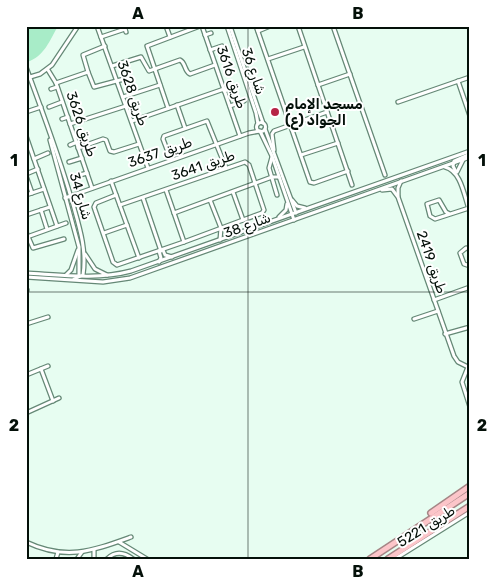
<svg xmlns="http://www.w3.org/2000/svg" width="496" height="585" font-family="Rubik,'Noto Sans Arabic',sans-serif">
	<rect width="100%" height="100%" fill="#e7fdf1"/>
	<path fill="#a8ecc8" d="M26,26H58C50,40 44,57 27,62Z"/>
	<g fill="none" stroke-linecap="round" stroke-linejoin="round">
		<g stroke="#658876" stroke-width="5.5">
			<g id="minor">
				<path d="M97,26L148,168"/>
				<path d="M124,26L126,32"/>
				<path d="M166,26L170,37"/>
				<path d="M202,26L240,136"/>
				<path d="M227,26L256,113L258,124"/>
				<path d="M230,26L263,123"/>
				<path d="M256,26L310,182L314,183L348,171"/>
				<path d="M298,26L352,185"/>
				<path d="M333,26L385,175"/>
				<path d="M258,31L270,26"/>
				<path d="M205,35L211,33"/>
				<path d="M101,37L125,29"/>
				<path d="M210,50L222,46"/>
				<path d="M268,59L304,47"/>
				<path d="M112,66L141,57L149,71L180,60C186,63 184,71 190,74L215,65"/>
				<path d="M26,67C42,111 59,155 72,201C79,226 87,249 83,275L74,279"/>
				<path d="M48,70L56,83L92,188"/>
				<path d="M88,72L83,55L105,46"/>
				<path d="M30,77L40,74L52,65L78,26"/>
				<path d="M458,81L470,116"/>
				<path d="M56,83L88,72L94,87L124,79"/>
				<path d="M318,85L350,74"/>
				<path d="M51,89L57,87"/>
				<path d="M224,91L230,89"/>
				<path d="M123,97L160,85"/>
				<path d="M398,102L470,77"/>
				<path d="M177,105L185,128"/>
				<path d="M230,106L244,101"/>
				<path d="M49,107L62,102"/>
				<path d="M168,108L147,46L200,26"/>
				<path d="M26,112L41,107"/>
				<path d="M62,119L68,117"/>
				<path d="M132,121L224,89"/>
				<circle cx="261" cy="127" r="4.5"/>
				<path d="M70,124L126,106"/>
				<path d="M265,129L296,213"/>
				<path d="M26,136L57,226"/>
				<path d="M50,140L79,247V275"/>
				<path d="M70,145L77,142"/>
				<path d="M78,148L103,139L106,140L110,151L114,152L139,144"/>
				<path d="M274,150L272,134L274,131L327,112"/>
				<path d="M301,155L338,143"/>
				<path d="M272,157L269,168L277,195"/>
				<path d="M34,159L48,153"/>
				<path d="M171,160L163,139L164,136L207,121L226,168"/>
				<path d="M69,162L82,158"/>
				<path d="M445,167C461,171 464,195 469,209"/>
				<path d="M456,172L453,166L454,161L470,154"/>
				<path d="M457,172L463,160"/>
				<path d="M26,174L38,169"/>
				<path d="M80,175L87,173"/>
				<path d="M26,176L32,193"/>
				<path d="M111,181L139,258"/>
				<path d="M166,190L174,213L272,177H279"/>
				<path d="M382,190L392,189L398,197L454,356L458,362L470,368"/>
				<path d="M26,195L44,189"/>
				<path d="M116,195L96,203L94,207L113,262L117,265L184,242L174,213"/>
				<path d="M398,196V188L401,181"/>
				<path d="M65,198L249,133L260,131L272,156L294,220"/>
				<path d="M143,198L161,251"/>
				<path d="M210,200L221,228L220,240"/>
				<path d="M292,200L297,206L305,208"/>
				<path d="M120,205L245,162L249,165L264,210L262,213L243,220"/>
				<path d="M41,210L47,229"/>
				<path d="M450,214L446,212L439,200L427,204L430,216L435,219L469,208"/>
				<path d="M26,215L50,207"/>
				<path d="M279,217L286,210L287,204"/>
				<path d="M26,232L33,248L64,239"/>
				<path d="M104,233L127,225"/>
				<path d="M27,237L66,223"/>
				<path d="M184,242L243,220L233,192"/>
				<path d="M470,249L466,248L460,253L464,264L470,266"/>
				<path d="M163,250L165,255L172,257"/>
				<path d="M159,251L161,258L159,262"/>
				<path d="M85,254L95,269L107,275"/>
				<path d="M26,273C61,275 98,280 131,271L470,151"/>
				<path d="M66,275L71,270L78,250"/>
				<path d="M26,277L103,282L130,278L470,157"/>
				<path d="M26,290H27"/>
				<path d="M434,300L470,287"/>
				<path d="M414,319L438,311"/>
				<path d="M26,324L48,317"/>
				<path d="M445,334L470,327"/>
				<path d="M468,367L462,382L470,407"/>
				<path d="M41,369L53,401"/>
				<path d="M26,375L48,366"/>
				<path d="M26,413L59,398"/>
				<path d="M26,542C66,561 92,551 131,537"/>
				<path d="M119,542L147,559"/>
				<path d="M56,559L58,552"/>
				<path d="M77,559L82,552"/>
				<path d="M94,559V550"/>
				<path d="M107,559C115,551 124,552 133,559"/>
				<path d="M395,559L470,512"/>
			</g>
		</g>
		<g stroke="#a58686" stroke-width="8">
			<g id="highway">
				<path d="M431,513L470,486"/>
				<path d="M370,559L470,493"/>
				<path d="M388,559L470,506"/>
			</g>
		</g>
		<use href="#minor" stroke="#fff" stroke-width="3"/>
		<use href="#highway" stroke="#fcc5c9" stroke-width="5"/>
	</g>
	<path fill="none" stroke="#041009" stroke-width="1" stroke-opacity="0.55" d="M248,26V559M26,292H470"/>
	<circle fill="#b62446" stroke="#fff" stroke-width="2" cx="275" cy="112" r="5"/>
	<g text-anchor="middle" stroke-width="4" stroke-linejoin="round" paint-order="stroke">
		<g font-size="14" fill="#041009" stroke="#fff">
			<text transform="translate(254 71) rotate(71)" y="5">شارع 36</text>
			<text transform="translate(232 77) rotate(71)" y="5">طريق 3616</text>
			<text transform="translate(133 93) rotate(71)" y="5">طريق 3628</text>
			<text transform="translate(82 124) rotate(71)" y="5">طريق 3626</text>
			<text transform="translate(160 152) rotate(-19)" y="5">طريق 3637</text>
			<text transform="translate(203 165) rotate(-19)" y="5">طريق 3641</text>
			<text transform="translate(81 196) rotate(74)" y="5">شارع 34</text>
			<text transform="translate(247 225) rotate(-20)" y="5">شارع 38</text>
			<text transform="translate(432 262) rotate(71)" y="5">طريق 2419</text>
			<text transform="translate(426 526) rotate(-32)" y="5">طريق 5221</text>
		</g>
		<g font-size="14" font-weight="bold" fill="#041009" stroke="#fff" text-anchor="start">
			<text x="285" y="109">مسجد الإمام<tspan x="285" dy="16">الجواد (ع)</tspan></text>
		</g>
	</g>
	<rect width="496" height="585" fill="none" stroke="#ffffff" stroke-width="55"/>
	<rect x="28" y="28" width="440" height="530" fill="none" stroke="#041009" stroke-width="2"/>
	<g font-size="16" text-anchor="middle" font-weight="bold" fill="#041009">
		<text x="138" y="19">A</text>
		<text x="358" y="19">B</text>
		<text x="14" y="166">1</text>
		<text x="482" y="166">1</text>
		<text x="14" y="431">2</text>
		<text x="482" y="431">2</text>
		<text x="138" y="577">A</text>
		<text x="358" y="577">B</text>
	</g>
</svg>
